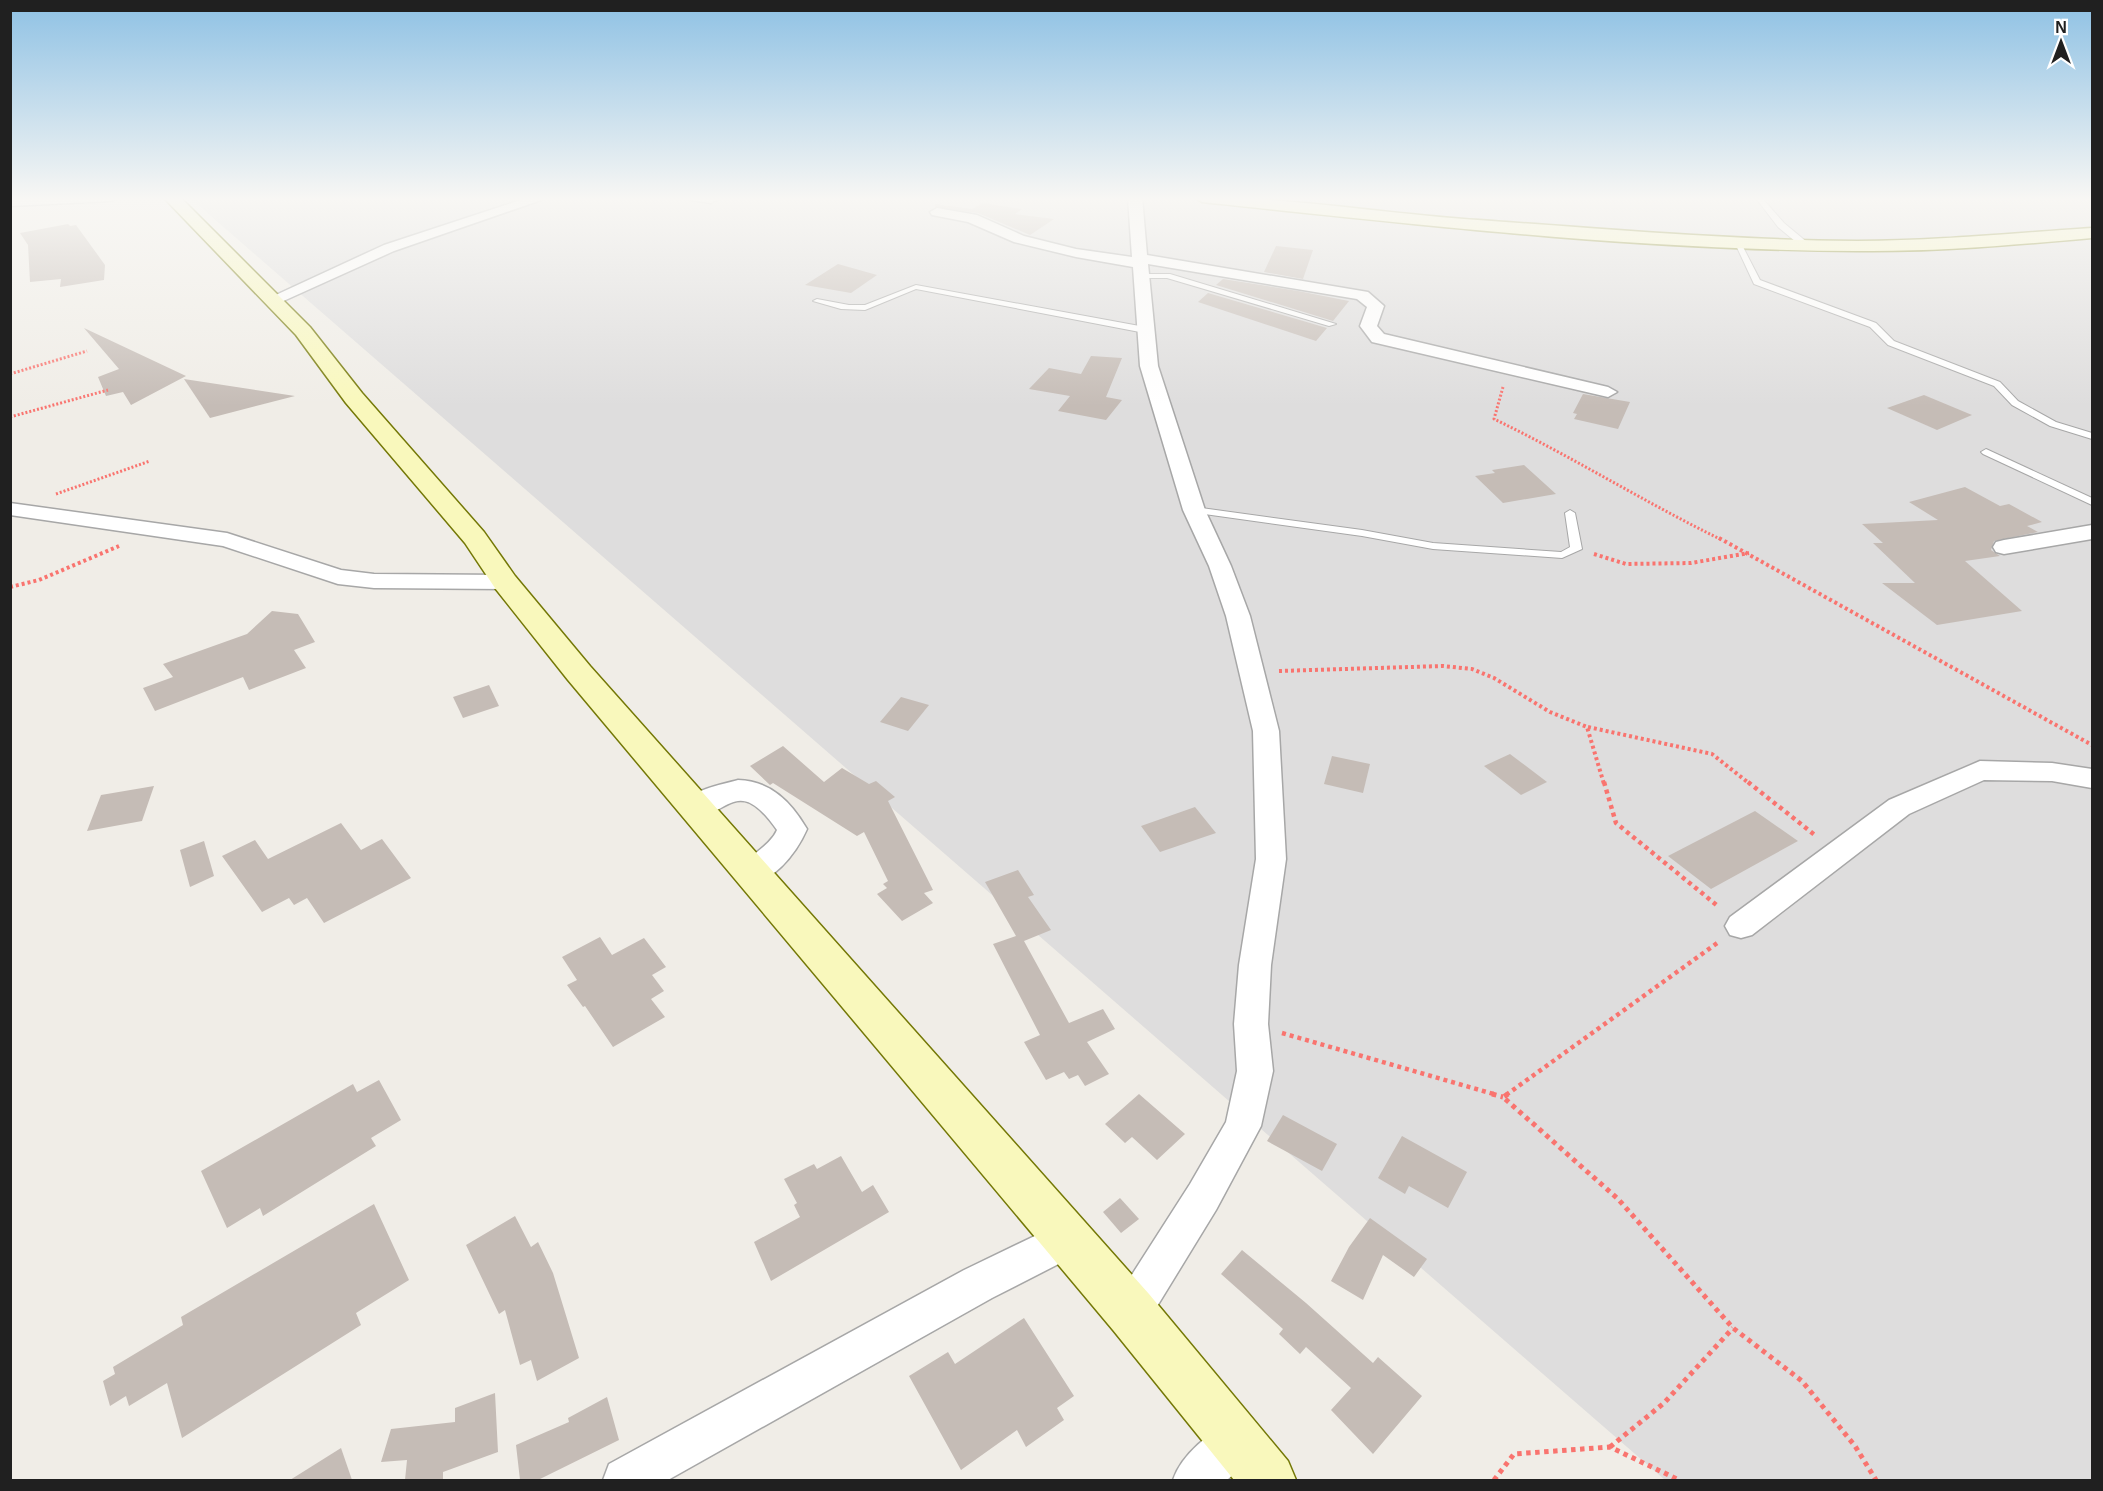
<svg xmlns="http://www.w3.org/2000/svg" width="2103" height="1491" font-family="Helvetica,sans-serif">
	<rect width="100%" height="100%" fill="#f0ede7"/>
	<path fill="#dedddd" d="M189,197H2092V1480H1665Z"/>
	<g fill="#c5bcb6">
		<path d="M983,203L1022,209L1015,214L1054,219L1030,235L978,213L935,207V204L972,209Z"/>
		<path d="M68,224L70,226L76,225L105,265L104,280L60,287L61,279L30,282L28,245L20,233Z"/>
		<path d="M1276,246L1313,250L1303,279L1264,272Z"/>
		<path d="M838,264L877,275L851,293L805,285Z"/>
		<path d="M1223,279L1298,291L1349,301L1333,321L1216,285Z"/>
		<path d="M1208,293L1327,328L1316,341L1198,302Z"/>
		<path d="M84,328L186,376L131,405L123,392L106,396L98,377L119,369Z"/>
		<path d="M1091,356L1122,358L1106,397L1122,400L1106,420L1058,411L1070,396L1029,389L1049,368L1081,374Z"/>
		<path d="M184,379L295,396L210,418Z"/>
		<path d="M1583,394L1630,402L1618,429L1574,419L1577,414L1573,413Z"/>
		<path d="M1924,395L1972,415L1937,430L1887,408Z"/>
		<path d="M1524,465L1556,494L1503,503L1475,476L1495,473L1492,470Z"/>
		<path d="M1965,487L2000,506L2009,504L2042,522L2027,526L2038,532L1994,541L1991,550L2000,556L1965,561L2022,611L1937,625L1882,583H1915L1873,543H1883L1862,524L1938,520L1909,502Z"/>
		<path d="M272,611L298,614L315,642L294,650L306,668L249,690L243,677L155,711L143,688L173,677L163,664L247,634Z"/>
		<path d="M489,685L499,706L463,718L453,697Z"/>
		<path d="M901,697L929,705L908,731L880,722Z"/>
		<path d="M783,746L824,782L842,768L869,784L876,781L895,797L888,801L933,890L924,893L933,903L902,921L877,894L887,888L883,884L888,881L864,832L857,836L773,783L770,785L750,766Z"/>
		<path d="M1510,754L1547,782L1521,795L1484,766Z"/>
		<path d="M1332,756L1370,764L1363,793L1324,784Z"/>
		<path d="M154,786L142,821L87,831L101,795Z"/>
		<path d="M1195,807L1216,833L1160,852L1141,826Z"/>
		<path d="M1755,811L1798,841L1711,889L1668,856Z"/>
		<path d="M341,823L361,850L382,839L411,878L324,923L307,898L294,905L289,898L262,912L222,856L255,840L268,859Z"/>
		<path d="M204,841L214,876L190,887L180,850Z"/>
		<path d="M1018,870L1034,895L1028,897L1051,930L1024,941L1069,1023L1103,1009L1115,1029L1087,1042L1109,1074L1085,1086L1078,1075L1069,1079L1064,1072L1046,1080L1024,1042L1040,1035L993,944L1016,936L985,882Z"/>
		<path d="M600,937L612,955L644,938L666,967L652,975L664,991L651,999L665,1017L613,1047L585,1006L583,1007L567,985L577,980L562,957Z"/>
		<path d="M379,1080L401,1120L371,1138L376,1146L263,1216L260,1208L227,1228L201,1171L353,1084L357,1092Z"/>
		<path d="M1139,1094L1185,1134L1157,1160L1132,1137L1125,1143L1105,1124Z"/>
		<path d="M1283,1115L1337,1144L1322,1171L1267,1141Z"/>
		<path d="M1402,1136L1467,1172L1448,1208L1409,1186L1405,1194L1378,1178Z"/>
		<path d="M841,1156L862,1192L873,1185L889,1212L771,1281L754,1242L800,1217L794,1205L797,1203L784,1179L814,1164L817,1169Z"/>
		<path d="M1120,1198L1139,1219L1121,1233L1103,1212Z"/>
		<path d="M374,1204L409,1280L356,1313L361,1325L182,1438L167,1383L129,1406L126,1396L110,1406L103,1381L115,1374L113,1367L183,1325L181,1317Z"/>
		<path d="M515,1216L531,1247L538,1242L553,1273L579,1358L537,1381L531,1360L520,1365L505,1310L499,1314L466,1245Z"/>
		<path d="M1370,1218L1427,1259L1414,1277L1383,1255L1363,1300L1331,1281L1349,1247Z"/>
		<path d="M1242,1250L1306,1303L1373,1363L1378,1357L1422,1396L1373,1454L1331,1410L1351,1388L1306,1347L1300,1354L1279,1334L1283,1329L1221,1274Z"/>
		<path d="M1024,1318L1074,1396L1057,1408L1064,1420L1026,1447L1017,1430L961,1470L909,1376L948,1352L955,1364Z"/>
		<path d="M495,1393L498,1452L443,1472V1480H405L407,1460L381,1462L391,1429L455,1422V1408Z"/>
		<path d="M607,1397L619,1440L538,1480H520L516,1445L569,1422L568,1418Z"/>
		<path d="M341,1448L352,1480H290Z"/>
	</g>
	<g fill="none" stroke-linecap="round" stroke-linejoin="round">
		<g stroke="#a7a7a7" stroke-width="2">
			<g id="lane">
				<path d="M1755,197H1761L1784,223L1808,243V247H1802L1778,227Z"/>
				<path d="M1734,241L1741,243L1760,280L1876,323L1894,341L2000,382L2018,401L2056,422L2092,433V439L2050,426L2012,405L1994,386L1888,345L1870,327L1754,284Z"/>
				<path d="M1141,274H1170L1336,324L1329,326L1167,278H1138L1137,276Z"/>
				<path d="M916,285L1145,327L1149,330L1145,333L916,289L865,310L841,309L813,301L817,299L849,305H865Z"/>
				<path d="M1986,449L2092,498V505L1983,454L1981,452Z"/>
				<path d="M1194,507L1362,530L1433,543L1561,552L1570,547L1565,513L1570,510L1575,513L1582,549L1562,558L1433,549L1362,536L1190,512L1189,510Z"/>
			</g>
		</g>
		<g stroke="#a7a7a7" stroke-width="3">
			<g id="street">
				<path d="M118,197L111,201L10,206V198Z"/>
				<path d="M530,197H550L394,251L279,303L273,305L265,300L384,245Z"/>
				<path d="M688,197H716L718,199L711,203L690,200Z"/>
				<path d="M1128,197H1142L1147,255L1368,292L1384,306L1377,326L1384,334L1608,387L1617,392L1608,397L1372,342L1360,326L1367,307L1357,299L1148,264L1158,366L1205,510L1231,566L1250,616L1279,731L1286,859L1271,965L1268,1024L1273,1071L1261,1126L1216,1210L1145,1326L1131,1332L1117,1326L1111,1312L1117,1298L1190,1184L1226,1122L1237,1071L1234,1024L1239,965L1256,859L1253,731L1226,616L1209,566L1183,510L1140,366L1133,267L1076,257L1014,242L968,222L932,215L930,212L937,208L977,215L1024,236L1076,249L1132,257Z"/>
				<path d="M10,503L227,533L341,570L374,574L505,575L513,577L516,582L513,587L505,589L374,588L338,584L223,546L10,515Z"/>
				<path d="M2092,525V539L2004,554L1996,552L1993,547L1996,542L2004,540Z"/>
				<path d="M1980,761L2052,763L2092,769V788L2052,781L1984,780L1909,814L1752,935L1741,938L1730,935L1725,926L1730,917L1889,800Z"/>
				<path d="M738,780C771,781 791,802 807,829C797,852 770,890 741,881L737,873C747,855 769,848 777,830C733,767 726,827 684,814L680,807C690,790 720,785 738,780Z"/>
				<path d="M1068,1220L1082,1226L1088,1239L1082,1252L992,1298L668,1480H603L609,1464L964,1270Z"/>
				<path d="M1236,1420L1252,1426L1258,1442L1252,1458L1227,1480H1173C1181,1455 1211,1430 1236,1420Z"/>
			</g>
		</g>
		<g stroke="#747806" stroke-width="3">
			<g id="secondary">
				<path d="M163,197H180L310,327L362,393L484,532L515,576L590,666L1149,1294L1288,1461L1296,1480H1234L1113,1330L568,680L495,588L465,543L346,403L296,335Z"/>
				<path d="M1194,197C1285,197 1374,212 1464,219C1595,228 1726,240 1857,241C1936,241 2014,233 2092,228V238C2015,245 1936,252 1857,251C1638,250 1419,225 1202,202Z"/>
			</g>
		</g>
		<g stroke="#f9746f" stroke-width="3" stroke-dasharray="2 2" stroke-linecap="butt">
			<path d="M10,374L87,351"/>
			<path d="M1503,387L1494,419C1571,456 1644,502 1722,540"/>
			<path d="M10,417L108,390"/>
			<path d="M56,494L150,461"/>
		</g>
		<g stroke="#f9746f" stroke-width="4" stroke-dasharray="3 3" stroke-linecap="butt">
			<path d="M1719,538L2092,745"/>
			<path d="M1594,554L1626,564L1691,563L1749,553"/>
			<path d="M10,587L39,580L119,546"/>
			<path d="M1279,671L1443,666L1472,669L1494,678L1550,712L1587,727L1604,784"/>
			<path d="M1588,727L1712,754L1750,784"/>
		</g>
		<g stroke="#f9746f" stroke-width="4.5" stroke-dasharray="4 4" stroke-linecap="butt">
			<path d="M1604,782L1616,823L1719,907"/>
			<path d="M1748,782L1816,836"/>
			<path d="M1282,1033L1497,1095"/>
			<path d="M1506,1095L1720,941"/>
		</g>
		<g stroke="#f9746f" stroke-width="5" stroke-dasharray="4.5 4.5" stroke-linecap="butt">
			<path d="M1492,1094L1503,1097"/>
			<path d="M1508,1094L1503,1097L1618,1199L1733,1328L1802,1381L1855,1446L1876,1480"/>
			<path d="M1610,1447L1664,1403L1733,1328"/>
			<path d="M1494,1480L1514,1454L1610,1447L1679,1480"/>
		</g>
		<use href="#lane" fill="#fff" fill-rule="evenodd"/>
		<use href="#street" fill="#fff" fill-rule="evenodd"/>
		<use href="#secondary" fill="#f9f8bc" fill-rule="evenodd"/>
	</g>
	<linearGradient id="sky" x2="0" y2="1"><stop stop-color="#8ec1e4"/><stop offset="0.49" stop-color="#f8f7f4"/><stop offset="1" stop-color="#f8f7f4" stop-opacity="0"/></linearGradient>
	<rect width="2103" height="406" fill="url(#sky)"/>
	<rect width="2103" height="1491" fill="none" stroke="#202020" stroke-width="24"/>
	<g transform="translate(2061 42)" stroke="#ffffff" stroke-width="4.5" paint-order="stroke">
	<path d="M0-4.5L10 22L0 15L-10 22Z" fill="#202020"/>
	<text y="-9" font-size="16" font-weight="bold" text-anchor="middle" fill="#202020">N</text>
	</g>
</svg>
